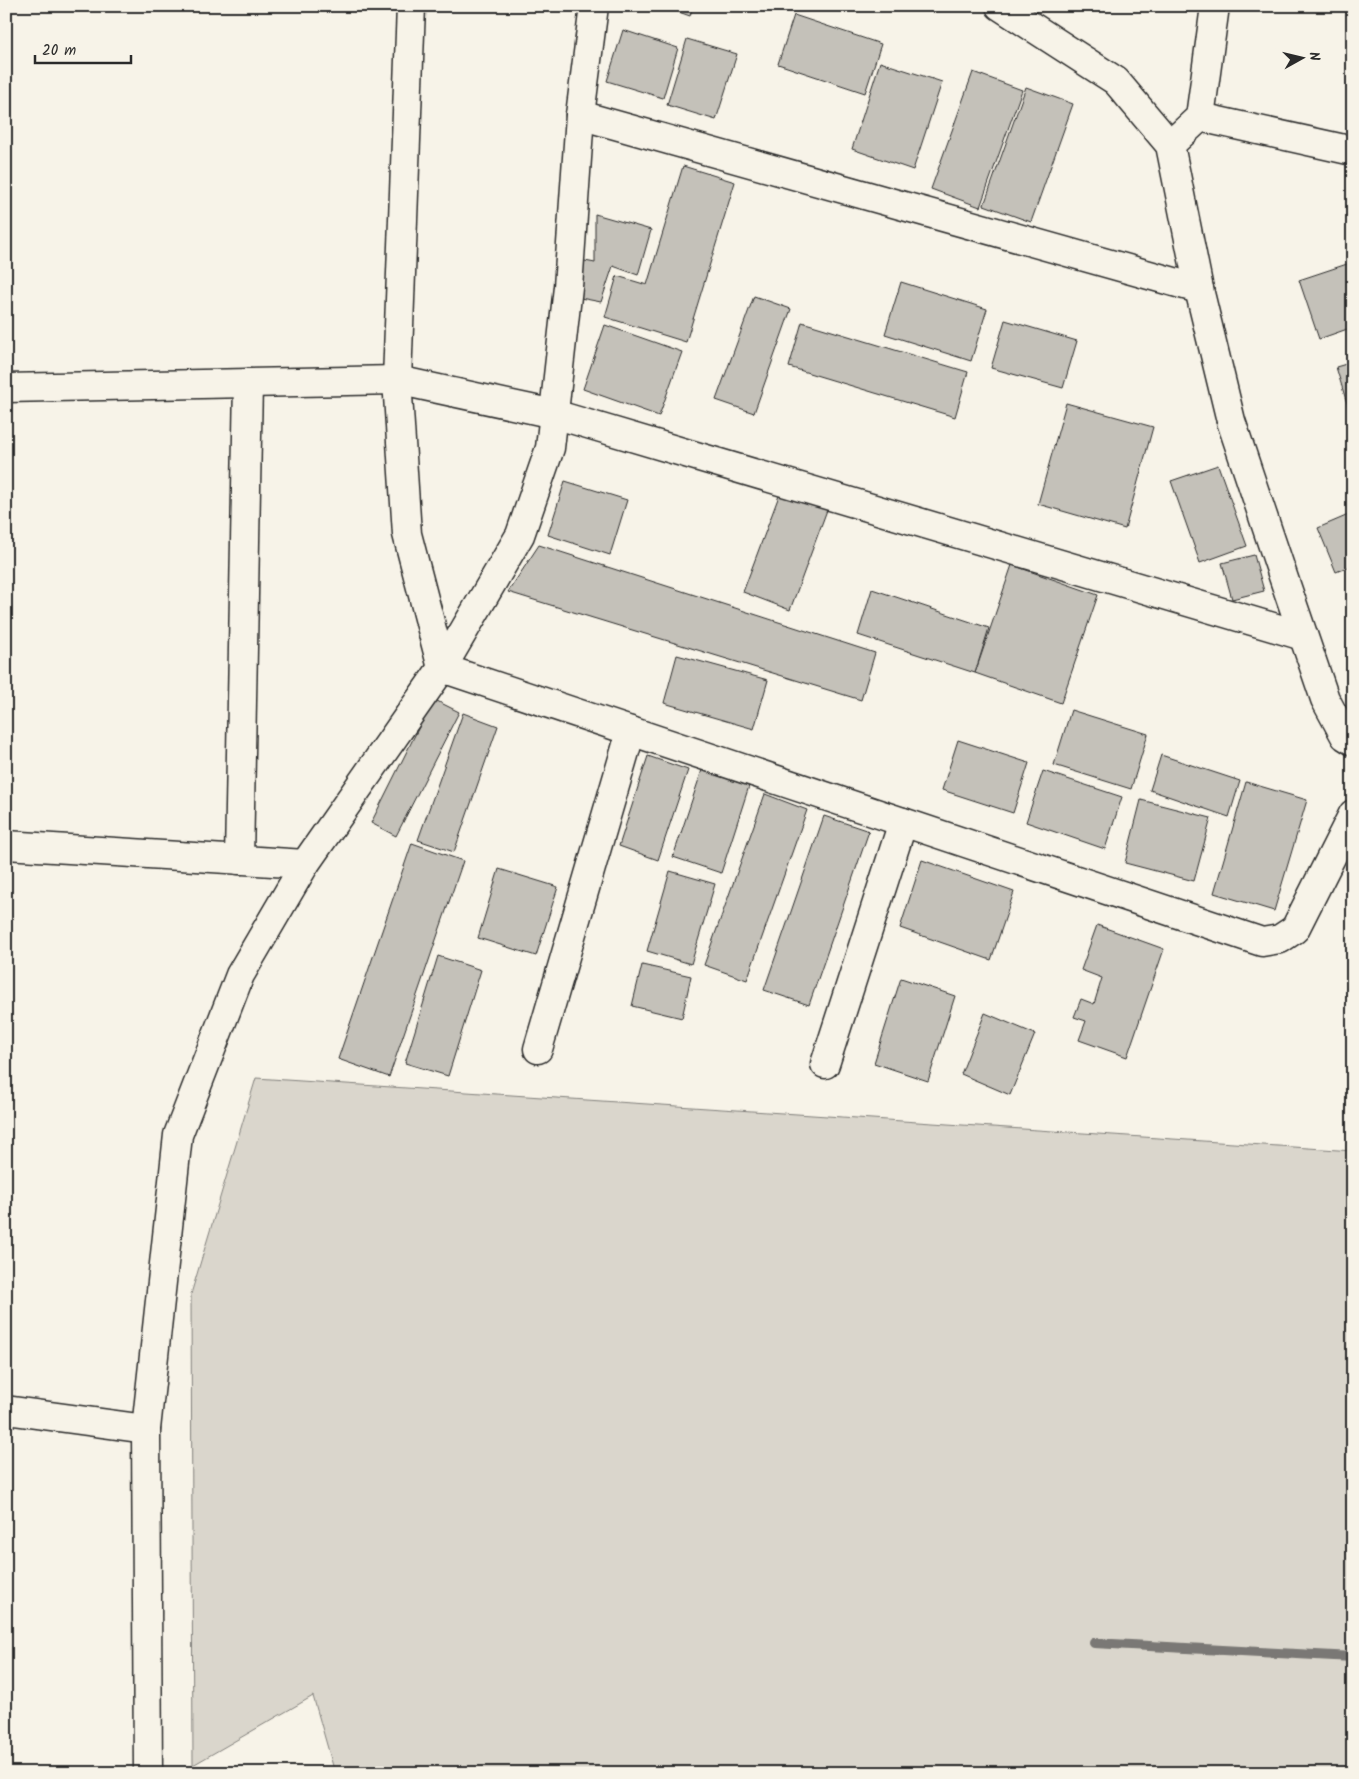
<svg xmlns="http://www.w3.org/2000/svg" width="1359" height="1779" font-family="Kalam,sans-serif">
	<rect width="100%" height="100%" fill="#f7f3e8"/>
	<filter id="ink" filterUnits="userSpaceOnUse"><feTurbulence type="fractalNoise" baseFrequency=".02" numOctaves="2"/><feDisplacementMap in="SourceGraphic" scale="10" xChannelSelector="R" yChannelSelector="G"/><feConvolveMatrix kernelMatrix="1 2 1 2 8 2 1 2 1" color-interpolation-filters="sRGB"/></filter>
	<g filter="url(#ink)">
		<path fill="#dad6cc" stroke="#82807c" d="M256,1078L1353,1151V1773H335L313,1696L193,1765L191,1294Z"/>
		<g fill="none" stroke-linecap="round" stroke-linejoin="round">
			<path stroke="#7a7874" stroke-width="10" d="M1094,1643L1353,1657"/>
		</g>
		<g fill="#c4c1b9" stroke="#2b2b2b">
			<path d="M662,6H693L690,16Z"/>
			<path d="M1351,6H1353V46L1348,45Z"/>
			<path d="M794,15L881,44L865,93L778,64Z"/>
			<path d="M623,30L678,48L663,98L607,81Z"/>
			<path d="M687,39L737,54L716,120L667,105Z"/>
			<path d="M880,62L942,82L913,170L852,149Z"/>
			<path d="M973,72L1022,90L980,207L931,189Z"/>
			<path d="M1026,87L1073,104L1031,222L984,205Z"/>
			<path d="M683,166L735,182L686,342L605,317L617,276L647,285Z"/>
			<path d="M595,214L651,230L638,275L613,266L601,302L575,297L580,260L595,263Z"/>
			<path d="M1353,262V327L1319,339L1299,280Z"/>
			<path d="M901,282L987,309L971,361L885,334Z"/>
			<path d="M754,296L791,309L754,413L716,400Z"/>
			<path d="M1005,320L1077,341L1063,388L991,368Z"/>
			<path d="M802,322L968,372L955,417L789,367Z"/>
			<path d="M605,325L682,352L659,416L583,389Z"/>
			<path d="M1353,362V423L1336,367Z"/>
			<path d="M1066,403L1153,427L1125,529L1038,504Z"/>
			<path d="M1218,465L1247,546L1200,563L1171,481Z"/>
			<path d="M565,481L627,500L610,555L548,535Z"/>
			<path d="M780,493L827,510L790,610L743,592Z"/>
			<path d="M1353,513V565L1336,572L1318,528Z"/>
			<path d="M539,545L875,653L861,700L508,592Z"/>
			<path d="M1254,555L1264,591L1232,599L1222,563Z"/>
			<path d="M1012,565L1098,595L1061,703L975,673Z"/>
			<path d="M872,589L989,628L975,673L858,635Z"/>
			<path d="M677,655L768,680L754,729L664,703Z"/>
			<path d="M433,699L459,712L396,836L371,823Z"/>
			<path d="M1071,710L1148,734L1131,789L1054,765Z"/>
			<path d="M463,713L498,726L454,852L418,840Z"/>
			<path d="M958,740L1029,763L1013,813L942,790Z"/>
			<path d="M1161,755L1240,781L1229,817L1150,790Z"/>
			<path d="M648,756L688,770L658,860L619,846Z"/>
			<path d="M702,770L749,786L721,873L673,857Z"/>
			<path d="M1043,771L1122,797L1105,849L1026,822Z"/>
			<path d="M1246,782L1307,800L1274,911L1214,893Z"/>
			<path d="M765,794L807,810L747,980L704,965Z"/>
			<path d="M1141,800L1211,818L1194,881L1125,863Z"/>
			<path d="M824,816L869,831L809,1005L764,990Z"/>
			<path d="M412,843L463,861L389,1077L338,1059Z"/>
			<path d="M922,860L1014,892L991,960L900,928Z"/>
			<path d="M499,869L558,887L536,956L478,938Z"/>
			<path d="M670,871L715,884L691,964L647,951Z"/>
			<path d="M1097,925L1164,949L1127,1057L1079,1040L1086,1021L1074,1017L1081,999L1094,1004L1102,978L1081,970Z"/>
			<path d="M438,956L481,970L448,1076L405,1063Z"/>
			<path d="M642,965L691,976L682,1018L632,1006Z"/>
			<path d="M901,978L955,996L928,1081L874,1063Z"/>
			<path d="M985,1013L1035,1034L1010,1095L961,1074Z"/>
		</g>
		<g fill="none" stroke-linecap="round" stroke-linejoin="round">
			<g stroke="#2b2b2b" stroke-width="31">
				<g id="street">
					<path d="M411,6L397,380L407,534L442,668L1262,942L1280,939L1295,929L1353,814"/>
					<path d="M1000,6L1116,81L1170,145L1199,289L1231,421L1284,579L1325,699L1345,736L1353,741"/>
					<path d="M580,115L1199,289"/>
					<path d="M1200,117L1353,151"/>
					<path d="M1170,145L1200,117L1215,6"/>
					<path d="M6,388L397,380L554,414L1303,636"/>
					<path d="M6,845L305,864"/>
					<path d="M239,860L248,383"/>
					<path d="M538,1049L631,731"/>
					<path d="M825,1064L903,822"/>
					<path d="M6,1410L146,1429"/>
					<path d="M148,1773L146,1429L178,1135L240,975L305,864L442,668L520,535L550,448L568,287L580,115L594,6"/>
				</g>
			</g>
			<use href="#street" stroke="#f7f3e8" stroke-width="28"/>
		</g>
	</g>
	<rect width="1359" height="1779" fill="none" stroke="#f7f3e8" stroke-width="25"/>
	<rect x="12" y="12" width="1334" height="1754" fill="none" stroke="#2b2b2b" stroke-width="2" filter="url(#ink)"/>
	<g transform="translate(1302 58) rotate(82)" stroke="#f7f3e8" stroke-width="4" paint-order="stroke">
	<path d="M0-4L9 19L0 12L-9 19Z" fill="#2b2b2b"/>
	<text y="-8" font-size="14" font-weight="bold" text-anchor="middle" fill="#2b2b2b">N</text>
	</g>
	<path d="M35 55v8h96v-8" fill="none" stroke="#2b2b2b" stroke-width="2.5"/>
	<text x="42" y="55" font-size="15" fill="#2b2b2b" stroke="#f7f3e8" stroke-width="4" paint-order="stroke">20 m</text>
</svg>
